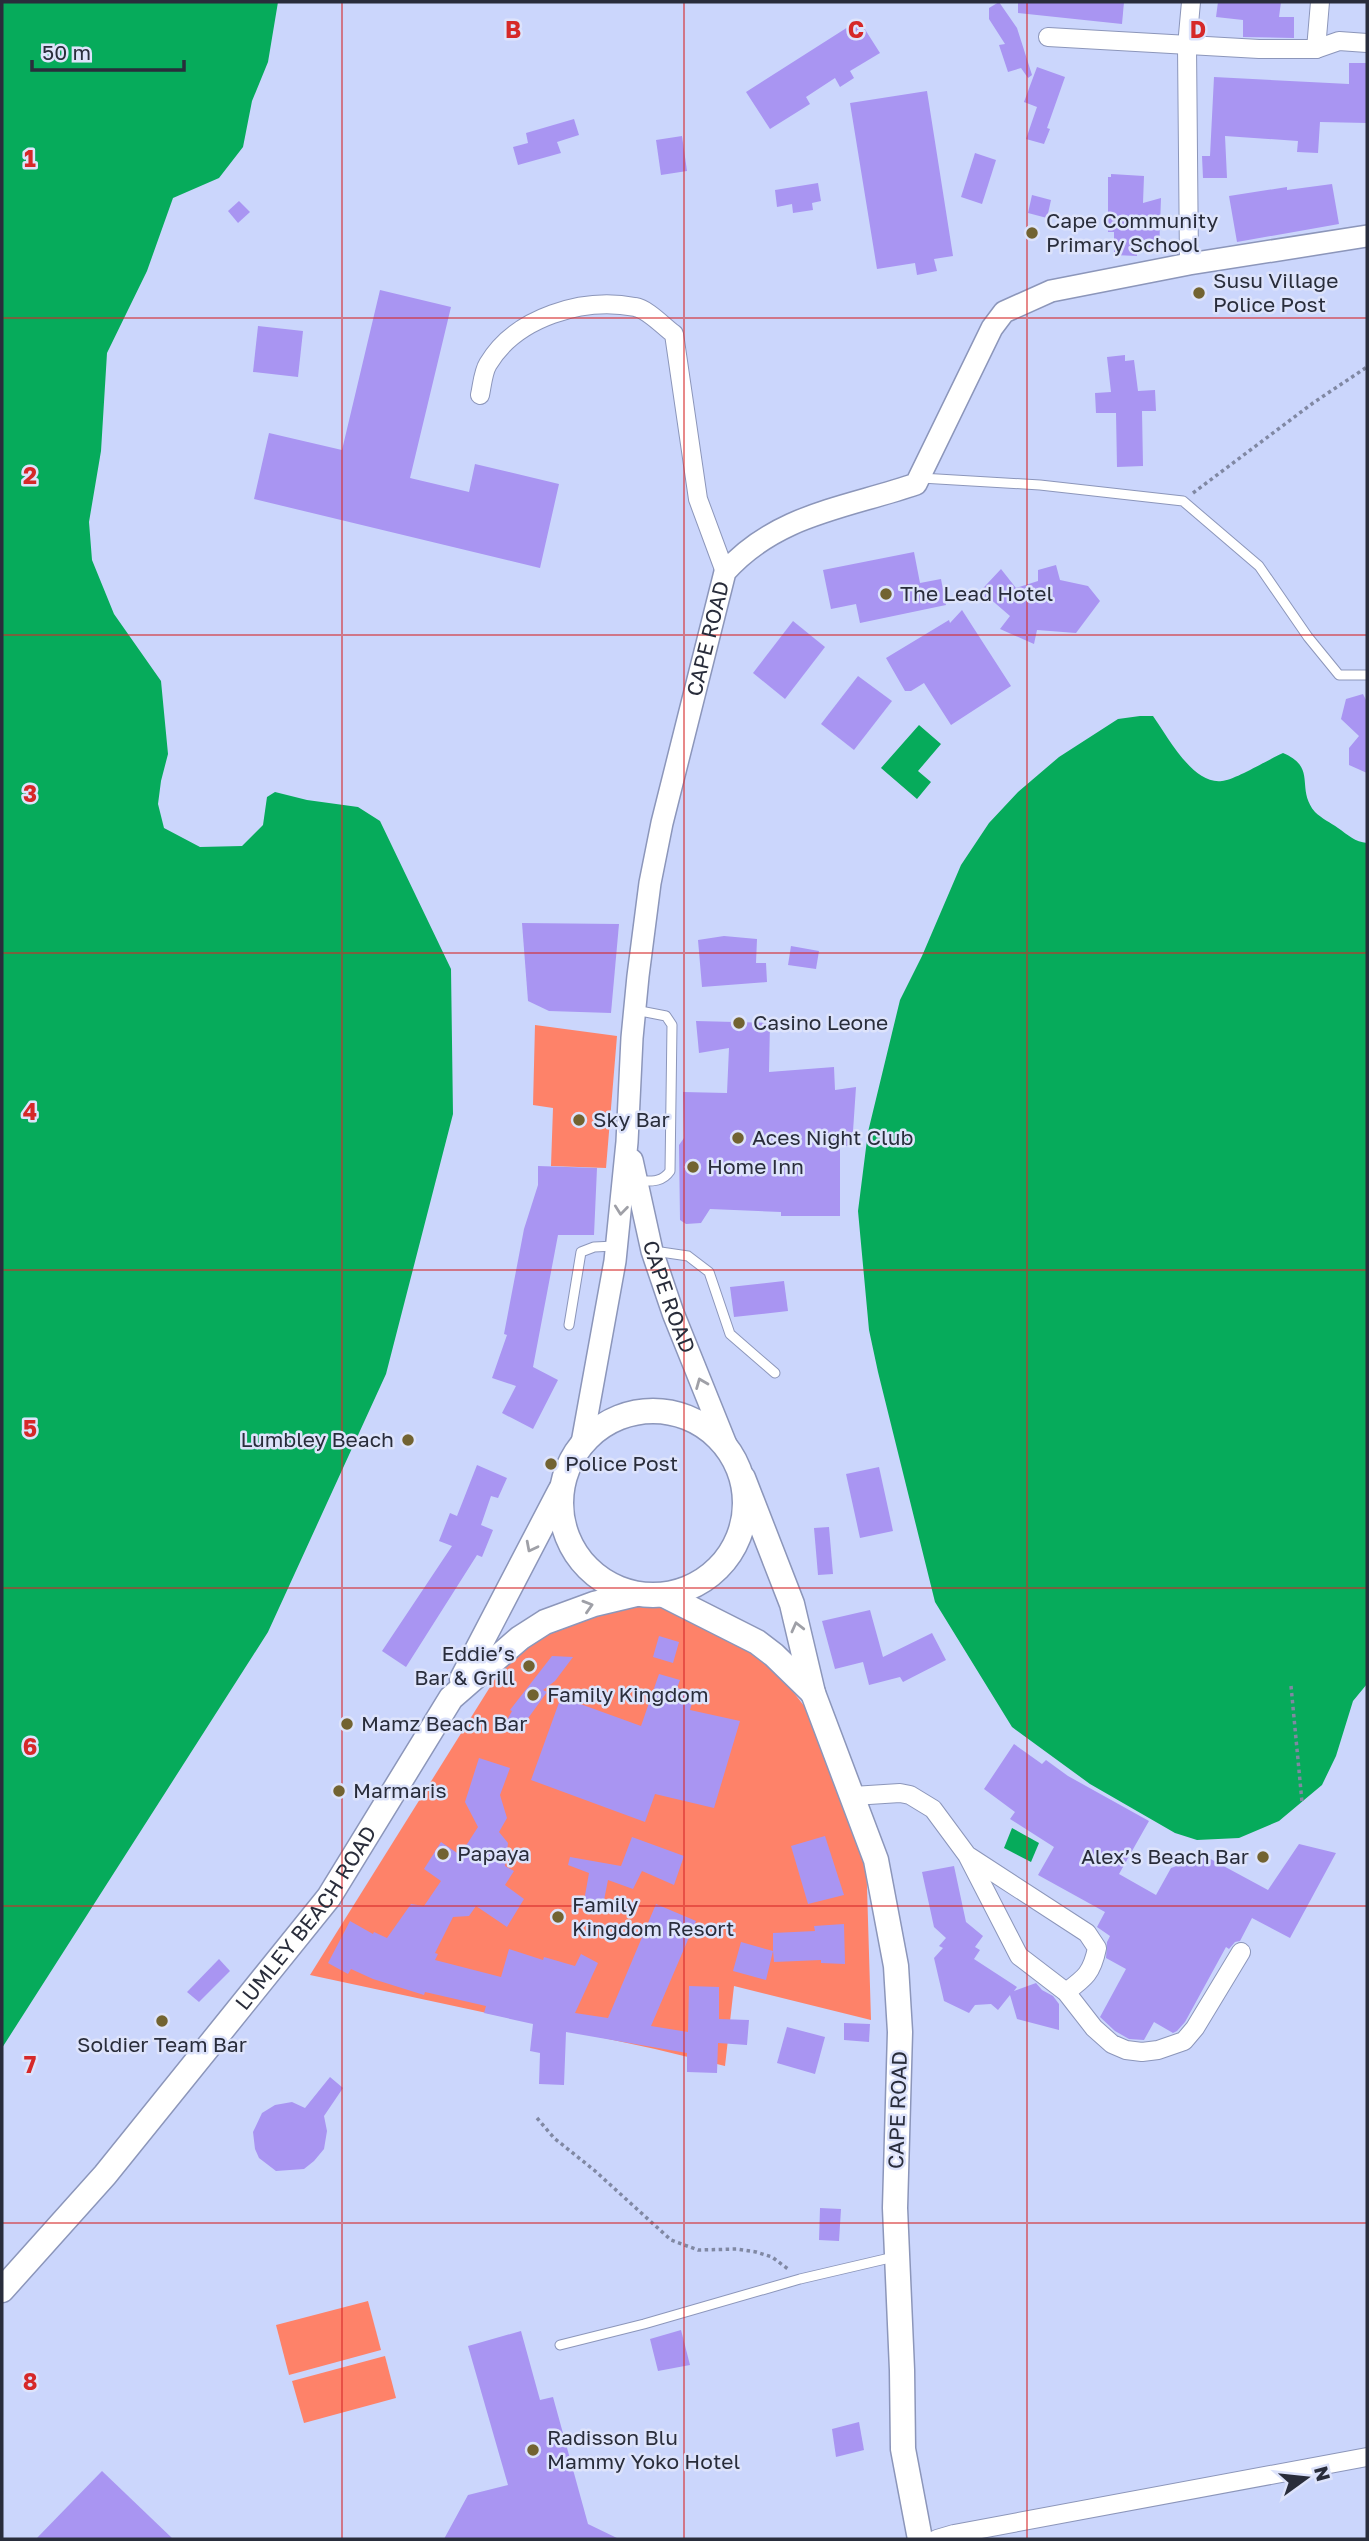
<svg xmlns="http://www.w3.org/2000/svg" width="1369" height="2541" font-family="'Golos Text',sans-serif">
	<rect width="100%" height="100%" fill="#cbd6fc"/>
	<g fill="#fe8269">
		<path d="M535,1025L617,1036L606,1168L551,1166L553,1108L533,1105Z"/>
		<path d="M655,1600L761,1650L821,1728L866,1854L871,2020L734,1986L725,2066L655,2049L310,1975L530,1623Z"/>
		<path d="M368,2301L381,2350L289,2375L276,2325Z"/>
		<path d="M385,2356L396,2398L304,2423L292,2381Z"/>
	</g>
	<g fill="#06ab5b">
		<path d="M2,2H278L268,62L252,101L243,147L219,178L173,198L147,271L107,353L101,451L89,522L92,560L114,614L161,681L168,754L161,781L158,804L164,828L200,847L242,846L263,825L267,797L275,792L307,800L358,807L380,821L451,969L453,1114L386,1374L268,1632L2,2048Z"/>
		<path d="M1140,716H1153C1168,737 1193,785 1222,781C1235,780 1269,759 1283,753C1318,768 1295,788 1315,812C1321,818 1331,823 1338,828C1348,835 1355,842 1367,843V1684L1353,1701L1336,1756L1322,1785L1279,1821L1239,1838L1197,1840L1175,1833L1090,1784L1012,1727L935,1602L878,1372L869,1330L858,1211L868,1132L900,1000L922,956L961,865L989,823L1018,792L1059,757L1118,719Z"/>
		<path d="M919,725L941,744L918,771L931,782L917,799L881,768Z"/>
		<path d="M1012,1828L1039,1843L1031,1862L1004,1848Z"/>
	</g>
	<g fill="#a995f2">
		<path d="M999,2L1017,28L1032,75L1028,78L1021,68L1008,72L999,45L1005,44L989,19V8Z"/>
		<path d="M1018,2H1124L1122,24L1018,13Z"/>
		<path d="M1218,2H1281L1279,17H1294V38L1243,37V20L1216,17Z"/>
		<path d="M859,20L880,53L850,71L854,78L840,87L835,78L806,97L810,104L770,129L746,92Z"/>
		<path d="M1349,63H1367V123L1320,122L1318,153L1297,152L1298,141L1225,136L1227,178H1203L1202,156H1210L1214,77L1349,84Z"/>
		<path d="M1037,67L1065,77L1047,128L1050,129L1044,144L1026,139L1037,107L1024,102Z"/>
		<path d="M927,91L953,256L934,259L937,271L917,275L915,263L877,269L850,103Z"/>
		<path d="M574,119L579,135L557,142L561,153L518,165L513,147L528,143L526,133Z"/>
		<path d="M682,136L687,171L661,175L656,140Z"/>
		<path d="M975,153L996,160L982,204L961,197Z"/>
		<path d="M1111,174L1144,176L1143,203L1161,198L1159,252L1137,251V256L1114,255V232H1108V177H1111Z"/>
		<path d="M818,183L821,201L812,203L813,210L793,213L792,204L777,207L775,190Z"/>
		<path d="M1332,184L1339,224L1237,242L1229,196L1287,187V190Z"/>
		<path d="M1032,195L1051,200L1047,218L1028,213Z"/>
		<path d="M239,201L250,212L238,223L228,211Z"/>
		<path d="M380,290L451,307L410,478L469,492L475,464L559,484L540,568L254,499L269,433L342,450Z"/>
		<path d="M258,326L303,331L298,377L253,372Z"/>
		<path d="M1125,355V361L1134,360L1138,391L1155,390L1156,411H1142L1143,466L1117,467L1116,413H1096L1095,393L1111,392L1107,357Z"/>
		<path d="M914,552L920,583L941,579L946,605L860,623L856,604L831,609L823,570Z"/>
		<path d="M1056,565L1060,580L1088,586L1100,601L1076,633L1037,630L1034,644L1000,629L1010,616L988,597L972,600L1001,569L1016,588L1038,581V570Z"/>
		<path d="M962,610L1011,686L951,725L924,683L911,691H905L886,658L949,620L950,623Z"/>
		<path d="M793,621L825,647L785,699L753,673Z"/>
		<path d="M858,676L892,701L854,750L821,724Z"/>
		<path d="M1363,694L1367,702V773L1349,765V748L1359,736L1341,719L1346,699Z"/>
		<path d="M522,923L619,924L611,1013L549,1011L528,1001Z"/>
		<path d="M724,936L757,939L756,963H766L767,982L702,987L698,940Z"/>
		<path d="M791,946L819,951L816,969L788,965Z"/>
		<path d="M696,1021L770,1023L769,1072L834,1067L835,1090L856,1087L852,1146H840V1216H781V1212L710,1209L701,1223L686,1224L680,1220L679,1145L684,1138L683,1092L727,1093L729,1048L699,1053Z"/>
		<path d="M538,1166L597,1168L594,1235H558L533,1367L558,1380L533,1429L502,1413L516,1386L492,1378L507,1335L504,1334L524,1229L538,1185Z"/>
		<path d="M784,1281L788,1311L734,1317L730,1287Z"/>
		<path d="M477,1465L507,1478L498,1498L491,1496L481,1525L493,1530L482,1557L477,1555L406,1667L382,1651L452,1546L439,1541L450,1513L457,1516Z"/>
		<path d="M879,1467L893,1531L860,1538L846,1474Z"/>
		<path d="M829,1527L833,1574L818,1575L814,1528Z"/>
		<path d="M870,1610L883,1657L932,1633L946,1660L903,1682L900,1677L869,1685L863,1662L835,1669L822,1621Z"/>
		<path d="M659,1636L679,1642L673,1663L653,1657Z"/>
		<path d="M552,1656L573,1657L555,1681L543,1690L547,1692L521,1728L507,1720L512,1711L510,1710Z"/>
		<path d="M659,1674L680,1680L677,1688L695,1693L690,1710L740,1721L714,1808L655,1794L645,1822L531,1780L561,1697L641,1726Z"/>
		<path d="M1014,1744L1042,1764L1046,1760L1068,1776L1149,1821L1119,1874L1156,1895L1171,1868L1205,1856L1268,1890L1299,1844L1336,1853L1290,1938L1252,1918L1240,1941L1235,1942L1229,1949L1226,1947L1185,2022L1177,2031L1173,2033L1154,2022L1144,2040L1129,2039L1115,2031L1100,2017L1126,1969L1106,1958L1107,1942L1110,1936L1097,1927L1105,1912L1038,1875L1054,1847L1010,1819L1015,1812L984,1789Z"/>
		<path d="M479,1758L510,1768L500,1795L507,1818L499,1832L508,1843L505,1866L514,1871L505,1885L524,1899L507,1927L476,1906L469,1916L453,1917L435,1953L438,1954L435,1960L501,1977L509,1949L543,1960L544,1957L575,1966L581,1954L598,1963L575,2013L608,2018L656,1904L696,1921L651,2026L688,2032L689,1986L719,1987V2019L749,2020L747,2045L718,2043L717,2073L687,2072V2053L566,2032L564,2085L539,2084L540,2053L530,2051L533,2024L484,2013L486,2006L425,1992L424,1995L373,1979L351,1969L348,1974L328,1963L350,1921L373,1934L374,1932L387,1938L411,1904L424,1906L441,1881L424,1869L441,1842L460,1855L478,1827L465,1802Z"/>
		<path d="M825,1836L844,1895L808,1904L791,1846Z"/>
		<path d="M632,1837L684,1856L674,1885L642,1871L633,1889L608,1880L603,1905L584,1901L589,1873L568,1865L570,1857L621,1866Z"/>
		<path d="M954,1866L966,1922L983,1936L975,1947L980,1950L974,1959L1017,1987L1014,1991L1036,1983L1042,1990L1053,1996L1059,2004V2030L1017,2019L1010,1995L998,2010L991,2004L975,2005L969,2013L944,2001L934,1958L943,1948L939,1946L946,1938L934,1927L922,1872Z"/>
		<path d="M844,1924L845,1964L821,1963V1960L774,1962L773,1951L766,1980L733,1971L741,1942L773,1951V1933L815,1931L814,1926Z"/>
		<path d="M219,1959L230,1971L199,2002L187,1992Z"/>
		<path d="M844,2023L870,2024L869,2042L844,2040Z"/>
		<path d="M787,2027L825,2037L815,2074L777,2063Z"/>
		<path d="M330,2077L343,2088L324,2116L327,2131L324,2149L314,2161L304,2169L276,2171L259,2158L255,2149L253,2132L262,2113L275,2105L292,2102L305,2108Z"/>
		<path d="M820,2208L841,2209L839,2241L819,2240Z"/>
		<path d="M681,2330L690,2365L658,2371L650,2339Z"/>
		<path d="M521,2331L540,2400L553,2397L588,2524L619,2539H444L468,2495L508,2485L468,2346Z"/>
		<path d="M859,2422L864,2450L836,2457L832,2429Z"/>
		<path d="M102,2471L173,2539H36Z"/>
	</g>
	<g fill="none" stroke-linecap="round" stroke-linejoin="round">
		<g stroke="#8c96ba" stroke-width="11">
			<g id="service">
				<path d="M921,478L1040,485L1183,501L1259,566L1308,637L1339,675H1367"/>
				<path d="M635,1010L666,1016L672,1025L670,1171C662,1183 650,1181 637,1181"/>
				<path d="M654,1251L688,1256L709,1272L730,1334L775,1373"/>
				<path d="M569,1325L581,1252L594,1247L615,1246"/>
				<path d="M560,2345L644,2324L800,2279L894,2257"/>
			</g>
		</g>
		<g stroke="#8c96ba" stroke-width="20">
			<g id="minor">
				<path d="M1048,37L1259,49H1316L1339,41L1367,43"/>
				<path d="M1316,49L1320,2"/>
				<path d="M1189,264L1187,46L1191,2"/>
				<path d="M480,395C482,386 483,372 488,364C516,317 583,297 635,307C648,309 664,327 674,334L698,499L725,572"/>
				<path d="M853,1796L900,1793L910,1795L933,1809L967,1855L1019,1956L1066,1992L1094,2028L1112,2044L1126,2050L1142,2052L1158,2050L1184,2041L1195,2028L1241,1952"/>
				<path d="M970,1857L1087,1933L1097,1948C1092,1973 1085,1978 1066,1992"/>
				<path d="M937,2539L954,2534L1367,2457"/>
			</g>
		</g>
		<g stroke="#8c96ba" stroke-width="24">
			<g id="tertiary">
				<path id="s1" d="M632,1160L652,1251L673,1313L727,1447"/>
				<path id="s2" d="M582,1443L615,1261L627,1142L632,1038L638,976L650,883L662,823L725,572C777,514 846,508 916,484L992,328L1004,312L1051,291L1189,264L1367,236"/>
			</g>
		</g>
		<g stroke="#8c96ba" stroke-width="27">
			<g id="secondary">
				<circle cx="653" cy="1503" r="92"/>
				<path d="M743,1478L792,1604L813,1693L876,1860L896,1966L900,2032L895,2208L902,2370L903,2449L920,2539"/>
				<path d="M664,1595L757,1642L774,1655L813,1693"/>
				<path d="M462,1679L560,1491"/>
				<path id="s3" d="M2,2290L105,2175L329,1897L451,1698L520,1638L545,1622L594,1604L636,1594"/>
			</g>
		</g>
		<g stroke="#8088a3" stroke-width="3.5" stroke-dasharray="3.5 3.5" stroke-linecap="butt">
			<path d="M1193,493L1313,403L1367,367"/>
			<path d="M1291,1686L1302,1802"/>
			<path d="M537,2118L554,2138L594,2170L671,2240L698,2250L737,2249L756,2252L772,2257L788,2269"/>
		</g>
		<use href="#service" stroke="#fff" stroke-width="9"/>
		<use href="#minor" stroke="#fff" stroke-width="18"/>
		<use href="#tertiary" stroke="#fff" stroke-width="21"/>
		<use href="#secondary" stroke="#fff" stroke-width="24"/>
	</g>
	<defs><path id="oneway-chevron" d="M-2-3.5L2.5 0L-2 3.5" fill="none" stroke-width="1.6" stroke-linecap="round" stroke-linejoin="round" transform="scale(1.75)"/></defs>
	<g stroke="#9fa0a7">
		<use href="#oneway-chevron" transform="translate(621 1210) rotate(96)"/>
		<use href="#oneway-chevron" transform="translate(701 1383) rotate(-112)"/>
		<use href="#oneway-chevron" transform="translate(531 1547) rotate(117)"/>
		<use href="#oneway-chevron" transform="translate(588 1606) rotate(-17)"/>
		<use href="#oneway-chevron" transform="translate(797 1627) rotate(-104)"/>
	</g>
	<path fill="none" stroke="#d62828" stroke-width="2" stroke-opacity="0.55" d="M342,2V2539M684,2V2539M1027,2V2539M2,318H1367M2,635H1367M2,953H1367M2,1270H1367M2,1588H1367M2,1906H1367M2,2223H1367"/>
	<g fill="#726331" stroke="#dde3fb" stroke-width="2.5">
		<circle cx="1032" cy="233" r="7"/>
		<circle cx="1199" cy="293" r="7"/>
		<circle cx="886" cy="594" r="7"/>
		<circle cx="739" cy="1023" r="7"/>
		<circle cx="579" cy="1120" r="7"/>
		<circle cx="738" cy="1138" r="7"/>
		<circle cx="693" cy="1167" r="7"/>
		<circle cx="408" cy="1440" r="7"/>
		<circle cx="551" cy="1464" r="7"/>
		<circle cx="529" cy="1666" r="7"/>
		<circle cx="533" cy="1695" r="7"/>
		<circle cx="347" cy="1724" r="7"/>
		<circle cx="339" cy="1791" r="7"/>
		<circle cx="443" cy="1854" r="7"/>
		<circle cx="1263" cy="1857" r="7"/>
		<circle cx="558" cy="1917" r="7"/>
		<circle cx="162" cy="2021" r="7"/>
		<circle cx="533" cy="2450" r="7"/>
	</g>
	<g text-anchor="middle" stroke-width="5" stroke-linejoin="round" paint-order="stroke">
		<g font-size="21" fill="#292d3b" stroke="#dde3fb" text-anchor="start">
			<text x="1046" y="228">Cape Community<tspan x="1046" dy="24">Primary School</tspan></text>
			<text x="1213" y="288">Susu Village<tspan x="1213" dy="24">Police Post</tspan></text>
			<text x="900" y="601">The Lead Hotel</text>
			<text x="753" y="1030">Casino Leone</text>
			<text x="593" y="1127">Sky Bar</text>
			<text x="752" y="1145">Aces Night Club</text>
			<text x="707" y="1174">Home Inn</text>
			<text x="394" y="1447" text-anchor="end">Lumbley Beach</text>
			<text x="565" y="1471">Police Post</text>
			<text x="515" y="1661" text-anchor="end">Eddie’s<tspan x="515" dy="24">Bar &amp; Grill</tspan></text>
			<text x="547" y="1702">Family Kingdom</text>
			<text x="361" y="1731">Mamz Beach Bar</text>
			<text x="353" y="1798">Marmaris</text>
			<text x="457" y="1861">Papaya</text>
			<text x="1249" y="1864" text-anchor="end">Alex’s Beach Bar</text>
			<text x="572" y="1912">Family<tspan x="572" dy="24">Kingdom Resort</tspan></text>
			<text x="162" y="2052" text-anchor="middle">Soldier Team Bar</text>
			<text x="547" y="2445">Radisson Blu<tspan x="547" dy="24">Mammy Yoko Hotel</tspan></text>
		</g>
		<g font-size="21" fill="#292d3b" stroke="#dde3fb">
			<text dy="7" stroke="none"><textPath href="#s2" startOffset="816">CAPE ROAD</textPath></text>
			<text dy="7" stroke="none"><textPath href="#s1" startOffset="142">CAPE ROAD</textPath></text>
			<text dy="7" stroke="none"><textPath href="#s3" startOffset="481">LUMLEY BEACH ROAD</textPath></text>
			<text transform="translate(898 2110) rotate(-88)" y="7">CAPE ROAD</text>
		</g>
	</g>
	<g font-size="23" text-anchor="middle" font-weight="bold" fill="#d62828" stroke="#dde3fb" stroke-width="5" stroke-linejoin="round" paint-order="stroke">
		<text x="513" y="38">B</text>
		<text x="856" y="38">C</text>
		<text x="1198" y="38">D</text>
		<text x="30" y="167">1</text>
		<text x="30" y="484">2</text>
		<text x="30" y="802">3</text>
		<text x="30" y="1120">4</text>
		<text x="30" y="1437">5</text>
		<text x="30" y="1755">6</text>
		<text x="30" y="2073">7</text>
		<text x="30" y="2390">8</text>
	</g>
	<rect width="1369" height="2541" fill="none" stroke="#292d3b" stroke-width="7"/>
	<g transform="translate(1306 2478) rotate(75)" stroke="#dde3fb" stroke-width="5" paint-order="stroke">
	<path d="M0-5L12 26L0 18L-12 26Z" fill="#292d3b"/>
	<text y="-10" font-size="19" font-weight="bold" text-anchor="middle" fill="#292d3b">N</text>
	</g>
	<path d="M32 60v10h152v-10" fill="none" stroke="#292d3b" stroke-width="3.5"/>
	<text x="42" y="60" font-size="21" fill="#292d3b" stroke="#dde3fb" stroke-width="5" paint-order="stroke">50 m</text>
</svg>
